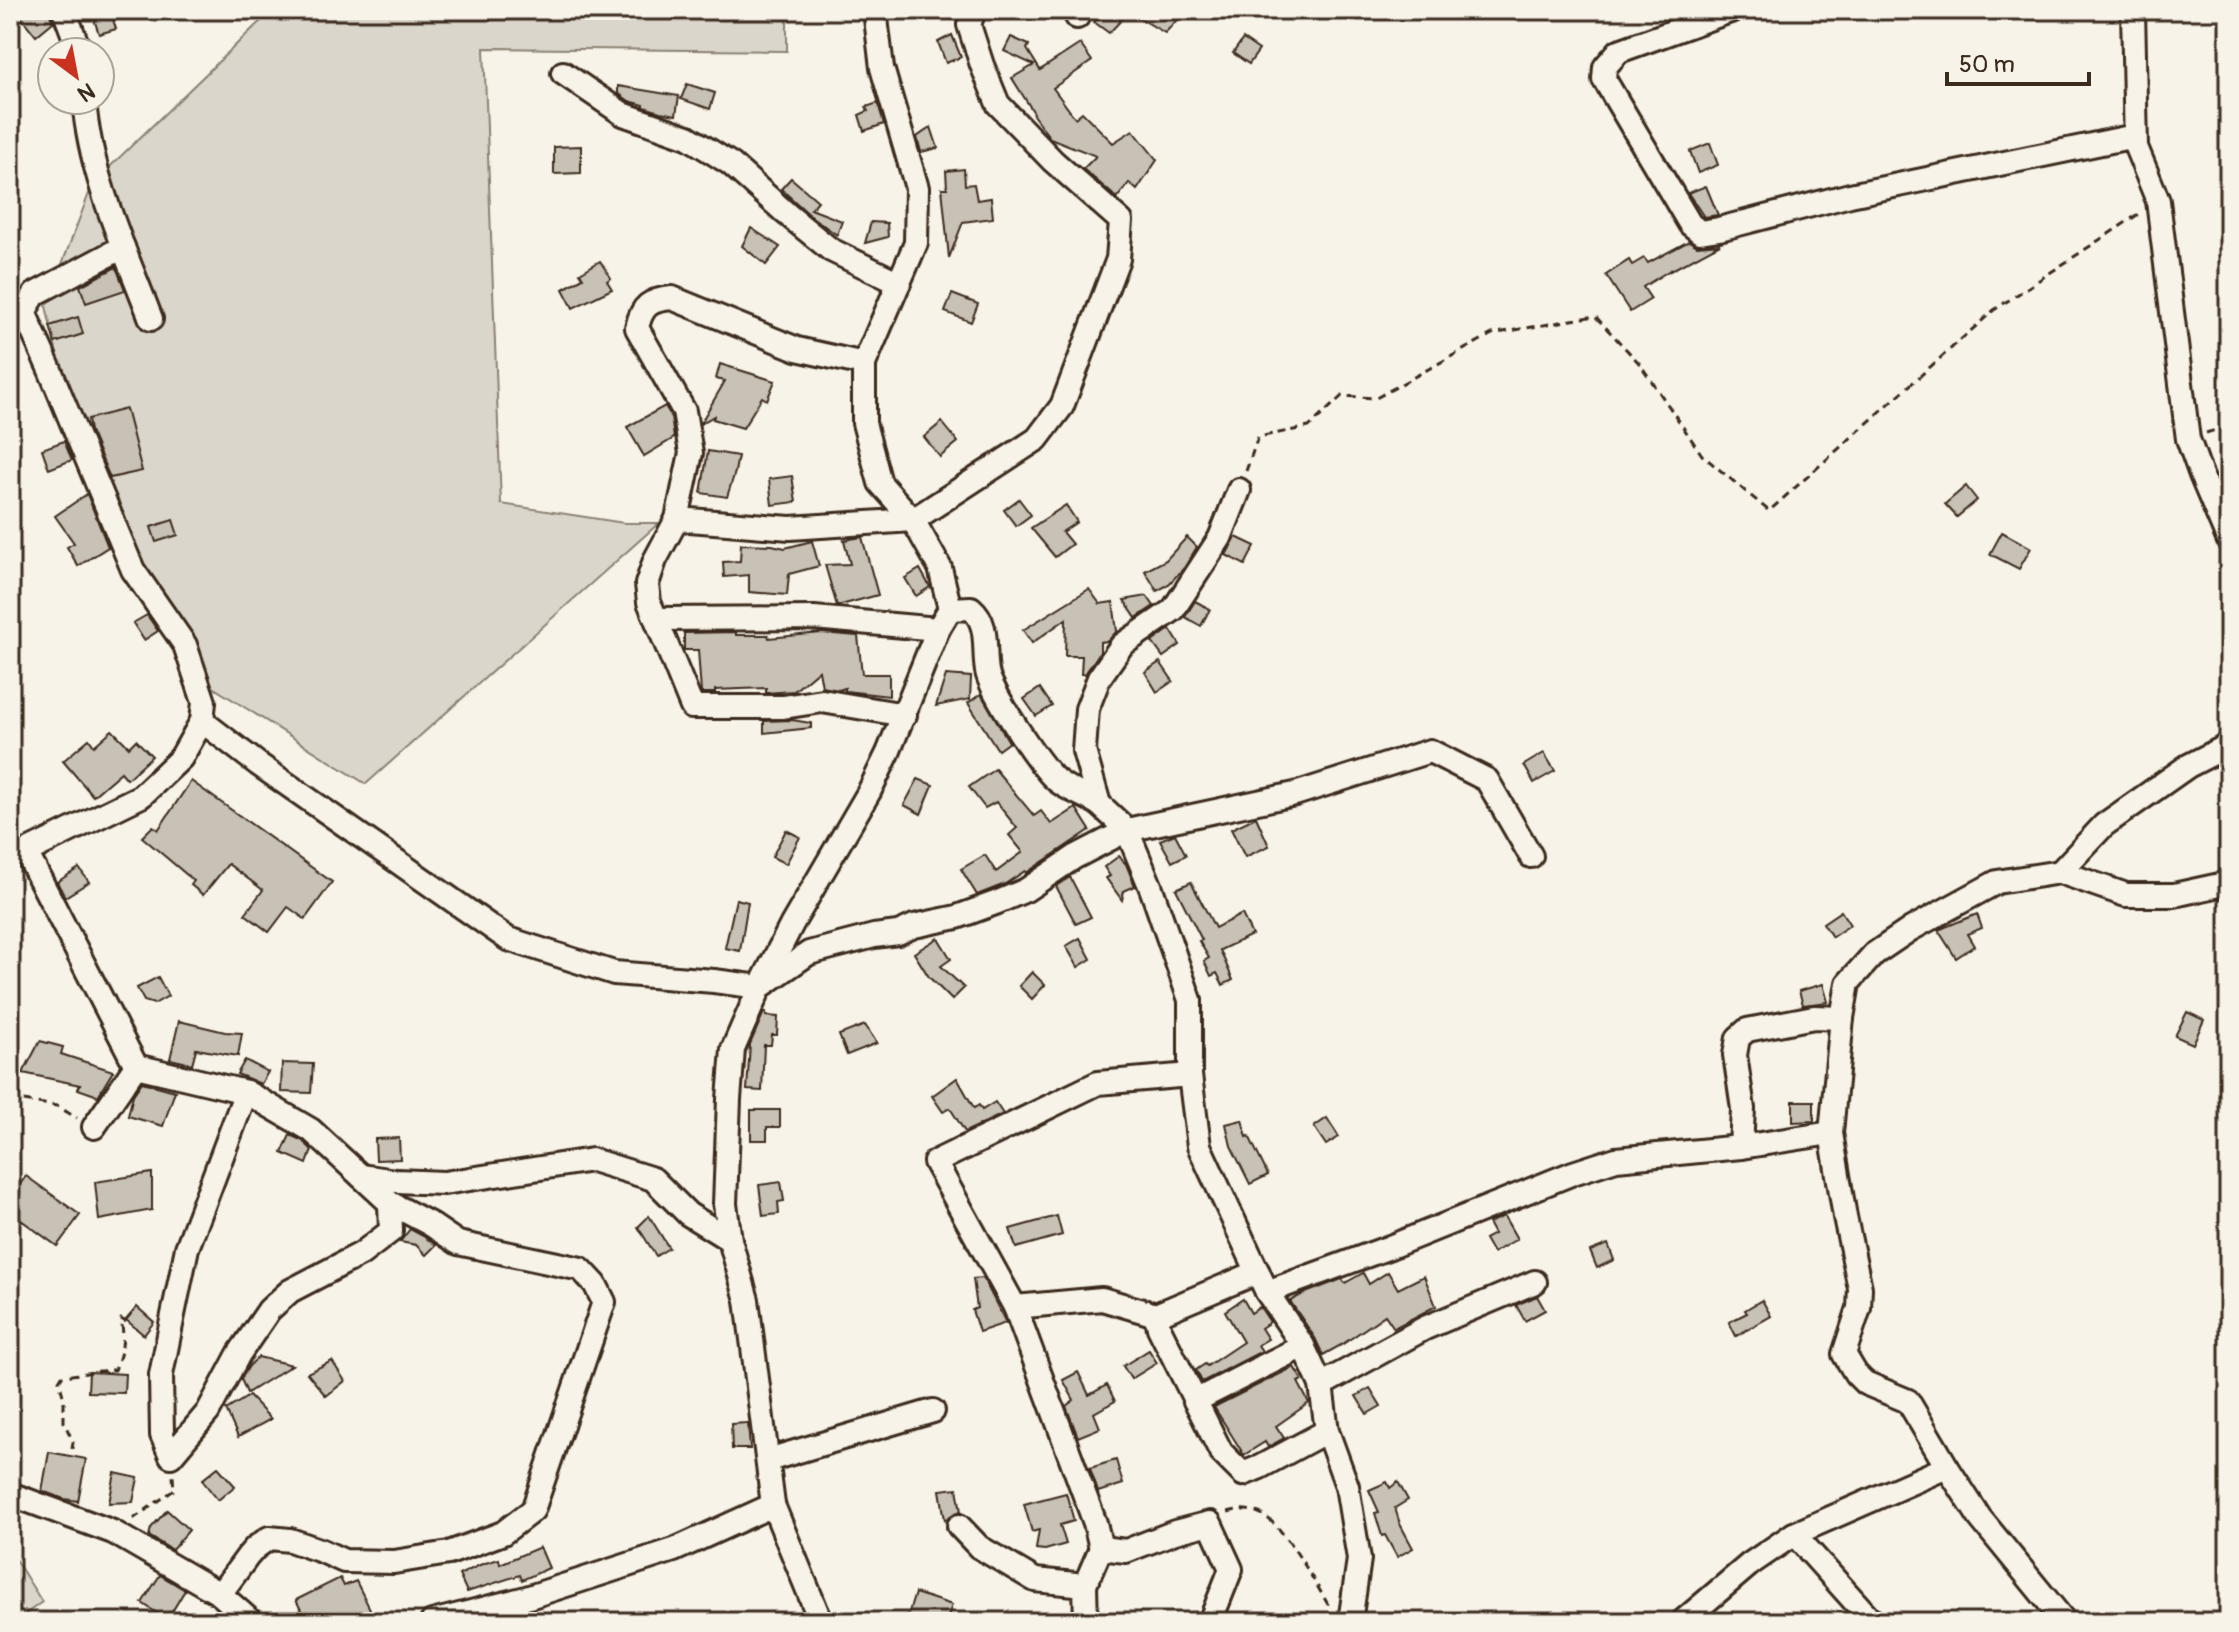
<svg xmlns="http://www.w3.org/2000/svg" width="2239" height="1632" font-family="Pangolin,sans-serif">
	<rect width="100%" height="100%" fill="#f7f3e8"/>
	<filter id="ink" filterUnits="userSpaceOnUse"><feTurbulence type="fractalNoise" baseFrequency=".0125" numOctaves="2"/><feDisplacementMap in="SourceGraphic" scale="16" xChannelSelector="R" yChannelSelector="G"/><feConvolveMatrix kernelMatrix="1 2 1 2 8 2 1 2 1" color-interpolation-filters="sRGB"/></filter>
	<g filter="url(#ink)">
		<g fill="#dbd6cb" stroke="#8b8074" stroke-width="2">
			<path d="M272,10H787V51L484,48L501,504L624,523H659L366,784L211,686L184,631L141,563L59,363L46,306L93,183Z"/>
			<path d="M10,1551L42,1602L14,1622H10Z"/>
		</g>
		<g fill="#c8c1b6" stroke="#3b2a1e" stroke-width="2">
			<path d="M15,10H48L53,22L36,36Z"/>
			<path d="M110,10L116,29L99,34L92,13Z"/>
			<path d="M1108,10H1166L1179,18L1165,33L1129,12L1109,33L1094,22Z"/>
			<path d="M952,35L961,57L946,63L938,42Z"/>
			<path d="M1011,37L1029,45L1027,49L1040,70L1080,44L1092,61L1053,88L1075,118L1082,112L1113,143L1133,130L1157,160L1137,190L1129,183L1117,198L1083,169L1096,156L1050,138L1033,115L1034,113L1012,78L1034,65L1004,51Z"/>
			<path d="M1243,39L1259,50L1249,64L1233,53Z"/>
			<path d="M687,84L715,93L710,109L681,99Z"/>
			<path d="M618,86L679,96L676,115L660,112L644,107V105L629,101L618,93Z"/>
			<path d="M878,103L884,124L864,131L859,115L868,111L866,107Z"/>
			<path d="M931,127L938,148L921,152L917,137Z"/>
			<path d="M1710,143L1718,165L1698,173L1690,151Z"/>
			<path d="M581,146V173L554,174V147Z"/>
			<path d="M964,169L965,185L974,184L977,200L991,198L993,218L963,222L949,258L942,188H947L946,171Z"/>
			<path d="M791,178L818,201L811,209L842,221L837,235L812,217L781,189Z"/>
			<path d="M1706,186L1718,215L1704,217L1688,193Z"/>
			<path d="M871,222L887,223L888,237L865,243Z"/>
			<path d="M751,228L780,247L766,265L742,246Z"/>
			<path d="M1689,241L1697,246L1720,244L1670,271V270L1643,287L1651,299L1630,312L1606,275L1629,260L1632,265L1644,258L1648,263Z"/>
			<path d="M600,261L611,278L607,281L612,289L573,308L563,289L583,278L580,273Z"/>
			<path d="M116,267L125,290L86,303L80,286Z"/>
			<path d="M952,294L978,304L971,322L945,312Z"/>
			<path d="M78,317L83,334L55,343L50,326Z"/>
			<path d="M720,364L775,381L767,400L762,397L743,428L713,419L714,416L700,424L725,381L716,379Z"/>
			<path d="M665,406L671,416L674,438L644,456L627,427Z"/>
			<path d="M126,409L142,471L110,478L90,431L88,419Z"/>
			<path d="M942,422L958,442L940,457L924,437Z"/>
			<path d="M64,441L72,460L49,469L42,449Z"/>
			<path d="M708,451L738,456L735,472L727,497L701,493Z"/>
			<path d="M792,476L796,502L772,505L769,479Z"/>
			<path d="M1966,486L1977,500L1957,517L1945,504Z"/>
			<path d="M87,494L108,547L78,566L67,547L74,543L55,516Z"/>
			<path d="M1019,499L1031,515L1016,526L1004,510Z"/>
			<path d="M1066,505L1077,522L1062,532L1072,544L1055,557L1031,528Z"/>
			<path d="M173,520L178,535L156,542L151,527Z"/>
			<path d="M2002,532L2031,548L2019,569L1990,554Z"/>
			<path d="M862,537L878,595L837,606L825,565L850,564L844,540Z"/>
			<path d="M1187,537L1197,547L1184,568L1168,585L1157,591L1145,571L1166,560Z"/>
			<path d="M1236,537L1255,546L1245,565L1226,555Z"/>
			<path d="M812,541L819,566L789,574L787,595L749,592V575L724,577L723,562L740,561L741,544L772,545L785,548Z"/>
			<path d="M920,569L930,587L916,596L905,578Z"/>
			<path d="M1089,589L1100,604L1113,602L1117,631L1108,641L1100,642V652L1085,674H1081L1082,656H1065L1066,619L1032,643L1023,630Z"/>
			<path d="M1147,596L1154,606L1136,618L1124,600Z"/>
			<path d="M1195,601L1210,609L1201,626L1185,617Z"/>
			<path d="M147,615L158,631L144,640L133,623Z"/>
			<path d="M1170,629L1180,645L1163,657L1152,642Z"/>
			<path d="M736,632V635H768L769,638L821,633L858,636L862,674H889V696L845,691V688L839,690L822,687L819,670L794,691L766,693V688L715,690V693H701L698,650H684V633Z"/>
			<path d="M1160,662L1173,681L1157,692L1145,672Z"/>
			<path d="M946,675L971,677L970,699L936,706Z"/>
			<path d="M1040,688L1052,706L1036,716L1024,699Z"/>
			<path d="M981,694L1009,742L998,750L968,703Z"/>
			<path d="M792,720L811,723V728L764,733V721Z"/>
			<path d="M112,730L129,747L136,740L152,756L127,779L121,772L93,796L63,761L89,739L94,746Z"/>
			<path d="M1544,753L1555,771L1534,783L1524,765Z"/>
			<path d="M995,769L1034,816L1041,811L1051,824L1076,808L1090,830L1026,873L1025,871L1005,884L977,895L961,869L985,855L996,872L1023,852L1009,835L1017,828L996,802L985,808L969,787Z"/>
			<path d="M918,779L933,785L921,814L904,805Z"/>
			<path d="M191,781L332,882L305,919L288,907L269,932L245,914L263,890L228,864L203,895L191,885L194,881L142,837L153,826L158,830Z"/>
			<path d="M1256,817L1269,846L1245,857L1231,829Z"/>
			<path d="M786,830L800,837L786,864L772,857Z"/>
			<path d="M1175,834L1186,855L1172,862L1160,840Z"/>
			<path d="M1119,856L1126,864L1135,886L1124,891L1122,900L1106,878L1110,876L1104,867Z"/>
			<path d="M79,868L89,882L65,897L57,882Z"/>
			<path d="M1070,877L1091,917L1076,924L1056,886Z"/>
			<path d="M1191,882L1215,928L1242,914L1252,935L1220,950L1233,980L1223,985L1217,973L1211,976L1204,961L1209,958L1199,941L1202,940L1176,889Z"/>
			<path d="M736,899L748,902L740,951L725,948Z"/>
			<path d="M1841,911L1850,925L1832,937L1823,923Z"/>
			<path d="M1977,914L1982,928L1967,934L1974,946L1956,958L1938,930Z"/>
			<path d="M938,938L951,959L941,966L964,988L952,1000L929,977L914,953Z"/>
			<path d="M1080,938L1091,959L1078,967L1066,946Z"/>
			<path d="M1032,972L1045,985L1032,999L1019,986Z"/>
			<path d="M158,977L168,996L154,1004L144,1001L137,988Z"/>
			<path d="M1823,984L1828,1002L1803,1005L1799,991Z"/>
			<path d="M764,1012H766V1016L778,1017L777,1035H772L771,1045H764L762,1091L747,1090L750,1044Z"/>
			<path d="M2187,1012L2204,1020L2193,1044L2175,1036Z"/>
			<path d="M179,1021L225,1032L242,1033L238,1056L196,1049L192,1064L170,1059Z"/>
			<path d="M865,1025L877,1043L847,1055L839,1035Z"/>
			<path d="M40,1041L63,1047L61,1054L113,1071L98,1096L78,1089L80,1085L23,1073Z"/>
			<path d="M245,1060L268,1072L261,1084L237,1074Z"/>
			<path d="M282,1063L313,1064L311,1093L281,1092Z"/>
			<path d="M957,1078L974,1108L979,1105L982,1110L995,1102L1003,1114L965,1132L950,1108L943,1112L932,1096Z"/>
			<path d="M142,1082L175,1091L163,1126L128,1116L133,1095Z"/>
			<path d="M1793,1101H1814V1121L1793,1122Z"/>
			<path d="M751,1110H780V1127H767V1140H751Z"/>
			<path d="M1327,1118L1339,1137L1326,1145L1314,1127Z"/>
			<path d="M1242,1120L1247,1137L1249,1136L1268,1175L1250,1184L1231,1146L1226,1124Z"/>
			<path d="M290,1135L303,1141L312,1150L307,1164L282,1153Z"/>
			<path d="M399,1138L400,1159L376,1160L375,1139Z"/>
			<path d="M152,1173V1210L99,1220L95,1182Z"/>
			<path d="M26,1176L80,1215L57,1246L10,1212V1198Z"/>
			<path d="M781,1182L784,1201L778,1202L779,1214L763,1216L759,1185Z"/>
			<path d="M649,1216L669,1248L656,1256L638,1227Z"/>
			<path d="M1057,1216L1062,1235L1016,1248L1010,1229Z"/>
			<path d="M1504,1216L1517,1239L1493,1253L1485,1239L1494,1234L1488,1223Z"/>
			<path d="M410,1229L423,1236L436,1245L426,1255L416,1245L400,1242Z"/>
			<path d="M1608,1244L1614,1260L1597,1268L1590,1251Z"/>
			<path d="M1388,1272L1398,1289L1424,1276L1436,1306L1394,1328L1385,1315L1343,1344L1323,1355L1315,1338L1290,1301L1303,1294L1342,1279L1345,1283L1363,1273L1369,1284Z"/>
			<path d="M983,1278L1006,1323L979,1332L972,1310L977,1308L973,1279Z"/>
			<path d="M1537,1296L1545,1310L1525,1321L1516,1305Z"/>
			<path d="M1243,1299L1251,1313L1260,1307L1270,1322L1261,1328L1268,1339L1258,1345L1262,1351L1202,1382L1196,1370L1205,1364L1207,1366L1243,1342L1225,1311Z"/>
			<path d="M1762,1300L1771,1316L1736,1336L1729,1322L1747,1313L1745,1310Z"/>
			<path d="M137,1307L154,1322L144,1335L126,1320Z"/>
			<path d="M1149,1350L1157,1363L1131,1379L1123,1366Z"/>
			<path d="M258,1357L292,1365L247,1393L241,1379L249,1366Z"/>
			<path d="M332,1361L345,1381L326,1396L307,1373Z"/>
			<path d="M1294,1367L1302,1380L1298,1382L1309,1403L1276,1426L1284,1438L1268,1447L1265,1442L1244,1455L1214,1407Z"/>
			<path d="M89,1372L125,1374L124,1393L88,1392Z"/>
			<path d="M1078,1372L1089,1395L1107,1385L1115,1401L1094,1413L1100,1428L1078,1437L1066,1406L1074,1400L1063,1380Z"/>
			<path d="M1370,1388L1381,1406L1367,1414L1356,1396Z"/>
			<path d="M249,1396L271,1419L238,1437L226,1410Z"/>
			<path d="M748,1423L750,1449H732L731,1424Z"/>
			<path d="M49,1452L86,1459L78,1501L64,1499L42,1491Z"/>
			<path d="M1116,1460L1123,1484L1098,1492L1090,1468Z"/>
			<path d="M218,1467L235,1486L218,1500L202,1480Z"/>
			<path d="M115,1473L138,1478L133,1502L109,1503Z"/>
			<path d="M1387,1482L1390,1488L1398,1482L1408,1500L1395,1508L1400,1524L1413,1548L1397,1557L1385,1535L1382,1536L1375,1513L1379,1512L1369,1490Z"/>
			<path d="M957,1488L961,1512L955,1513L945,1520L940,1490Z"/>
			<path d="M1066,1493L1074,1521L1060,1525L1066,1544L1045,1550L1036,1549L1039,1530L1032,1532L1024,1504Z"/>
			<path d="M167,1510L189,1530L172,1550L149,1536L151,1528Z"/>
			<path d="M540,1547L549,1568L522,1580L520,1575L467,1592L459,1575L482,1564L499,1559L500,1564Z"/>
			<path d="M160,1575L185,1590L167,1620L142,1603Z"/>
			<path d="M340,1578L344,1586L356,1581L372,1613L354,1622H307L296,1600Z"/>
			<path d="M915,1593L952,1605L946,1622H906Z"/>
		</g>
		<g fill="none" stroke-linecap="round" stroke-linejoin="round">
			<g stroke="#3b2a1e" stroke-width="28">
				<g id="street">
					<path d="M64,10L80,52"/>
					<path d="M1733,10L1619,51L1605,67L1604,79L1690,224L1700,232L1719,229L1850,195L2135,136"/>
					<path d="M2133,10L2136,147L2158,201L2188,439L2201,475L2229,541"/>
					<path d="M1077,17L1081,10"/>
					<path d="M563,73L623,114L688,137L731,164L788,215L831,250L899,283"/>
					<path d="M84,100C90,176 124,248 151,319"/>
					<path d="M864,364L797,349L672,298C650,300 642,305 637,328L684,411L691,453L677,519L655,560L647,584L649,602L692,707H783L822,701L905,715"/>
					<path d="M1239,490L1220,538L1173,610L1122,645L1099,678L1087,709L1084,751L1099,804L1127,830L1151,888L1190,1000V1075L1199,1146L1267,1292L1303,1346L1321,1385L1327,1431L1347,1486L1359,1559L1350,1622"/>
					<path d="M677,519L790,528L913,520L1037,439L1062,406L1118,259L1121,221L1053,161L998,104L982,65L969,25L974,10"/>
					<path d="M950,609L971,608C990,624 983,649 987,671C990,691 1040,766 1056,780C1068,790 1086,796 1099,804"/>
					<path d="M657,619L814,618L938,629"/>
					<path d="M202,721L258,764L508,939L614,973L714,981L760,987L809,953L874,936L898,933L914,926L957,917L998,902L1026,890L1075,857L1127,830L1295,794L1430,751L1487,780L1531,856"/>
					<path d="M10,852H26L141,796L181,758L202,721L204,702L185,645L133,570L50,370L24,312L35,294L123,247"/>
					<path d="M26,852L136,1066L246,1092L311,1130L390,1203L430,1224L458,1243L581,1269L595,1284L604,1302L533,1510L503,1533L449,1553L394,1562L344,1561L322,1551L290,1540L269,1538L255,1548L248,1556L220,1594"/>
					<path d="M2060,872L2104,825L2188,766L2229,745"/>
					<path d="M1190,1075L1098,1083L935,1162L1015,1307L1095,1523L1101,1548L1126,1551L1175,1532L1210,1523L1231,1569L1210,1622"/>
					<path d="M246,1092L187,1248L173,1315L161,1375L162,1435L171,1456L208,1412L239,1354L269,1310L290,1291L361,1254L391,1231L390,1203"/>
					<path d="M94,1127L136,1066"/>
					<path d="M1741,1147L1743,1109L1735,1055L1738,1038L1747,1030L1814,1017L1842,1018"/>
					<path d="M361,1176L396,1181L444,1183L592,1160L653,1179L688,1214L730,1240"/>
					<path d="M1267,1292L1390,1247L1573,1173L1616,1159L1741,1147L1831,1133"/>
					<path d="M1015,1307L1102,1299L1156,1315L1258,1272"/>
					<path d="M1156,1315L1159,1328L1221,1452L1243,1474L1260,1467L1327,1431"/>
					<path d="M1321,1385L1425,1328L1535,1282"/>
					<path d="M1195,1401L1303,1346"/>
					<path d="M768,1460L933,1411"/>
					<path d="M10,1494L113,1532L220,1594L252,1622"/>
					<path d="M959,1526L979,1547L1035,1580L1085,1585L1086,1622"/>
					<path d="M1794,1534L1873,1622"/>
					<path d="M1085,1585L1101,1548"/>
					<path d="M432,1622L526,1598L674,1550L773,1505"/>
					<path d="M821,1622L773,1505L747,1300L730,1240L725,1204L729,1099L733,1049L760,987L792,924L869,792L888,753L938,629L950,609L940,568L913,520L880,483L864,423V364L916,243L917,188L882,68L875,10"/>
					<path d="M1682,1622L1750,1564L1794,1534L1947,1467"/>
					<path d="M2065,1622L1980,1518L1947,1467L1908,1401L1865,1383L1856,1374L1844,1354L1859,1308L1860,1288L1845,1217L1831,1133L1842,1018L1848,983L1874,954L1911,929L1997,882L2060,872L2126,895H2174L2229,883"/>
				</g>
			</g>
			<g stroke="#3b2a1e" stroke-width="3" stroke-dasharray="8 6" stroke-linecap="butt">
				<path d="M2206,433L2229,426"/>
				<path d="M1246,471L1258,437L1309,427L1342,396L1376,398L1492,334L1595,316L1640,364L1702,455L1769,511L1994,310L2140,213"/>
				<path d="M10,1099L57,1106L77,1118"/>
				<path d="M72,1449L73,1442L64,1422V1399L59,1381L62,1376C80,1375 97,1370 115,1370C122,1352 125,1339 121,1319L126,1322"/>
				<path d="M1228,1512C1237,1509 1249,1509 1259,1513C1282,1521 1317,1586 1330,1608"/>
				<path d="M133,1519L174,1490L173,1476"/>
			</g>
			<use href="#street" stroke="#f7f3e8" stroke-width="22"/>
		</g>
	</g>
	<rect width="2239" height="1632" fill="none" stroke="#f7f3e8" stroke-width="40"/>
	<rect x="20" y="20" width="2199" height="1592" fill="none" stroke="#3b2a1e" stroke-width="3" filter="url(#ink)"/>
	<g transform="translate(76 76) rotate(148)"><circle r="38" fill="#f7f3e8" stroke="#aca397" stroke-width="2"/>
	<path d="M0-6L14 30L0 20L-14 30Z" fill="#c8321e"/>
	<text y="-12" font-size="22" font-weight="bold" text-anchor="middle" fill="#3b2a1e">N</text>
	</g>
	<path d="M1947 72v12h142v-12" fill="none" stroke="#3b2a1e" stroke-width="4"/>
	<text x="1959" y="72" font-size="24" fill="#3b2a1e" stroke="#f7f3e8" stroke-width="6" paint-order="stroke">50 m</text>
</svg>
